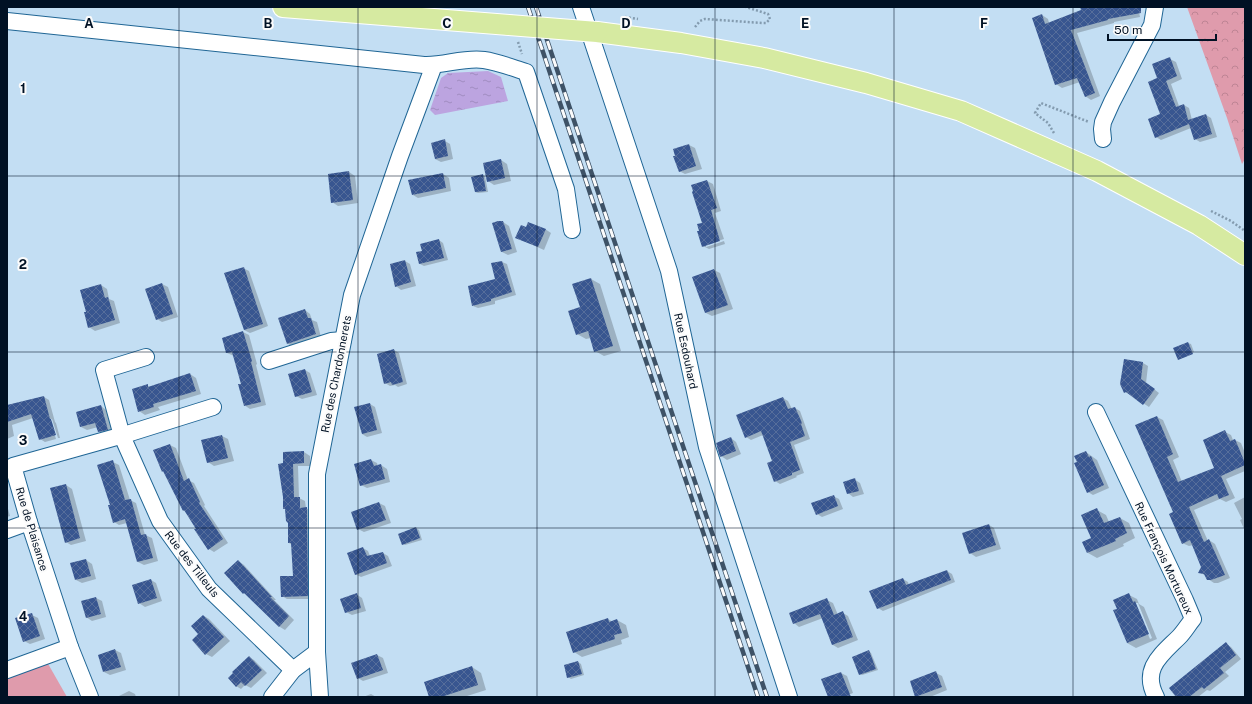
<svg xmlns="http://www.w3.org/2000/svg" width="1252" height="704" font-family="'Public Sans',sans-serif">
	<defs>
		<pattern id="forest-crowns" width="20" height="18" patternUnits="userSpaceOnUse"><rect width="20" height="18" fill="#df9bac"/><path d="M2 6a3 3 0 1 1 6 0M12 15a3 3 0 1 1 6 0" fill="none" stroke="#be8494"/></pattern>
		<pattern id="water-ripples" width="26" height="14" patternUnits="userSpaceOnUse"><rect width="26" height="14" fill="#bca4e0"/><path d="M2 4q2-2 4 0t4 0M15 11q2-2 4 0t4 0" fill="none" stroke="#a08cc0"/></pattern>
		<pattern id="building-cross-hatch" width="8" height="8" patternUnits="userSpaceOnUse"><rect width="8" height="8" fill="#385690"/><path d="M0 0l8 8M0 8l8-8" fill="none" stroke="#566e9b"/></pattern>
	</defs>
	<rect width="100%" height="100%" fill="#c3def3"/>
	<path fill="url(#forest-crowns)" d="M1187,7H1245V159L1242,164L1227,118Z"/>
	<path fill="#df9bac" d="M47,662L67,697H7V676Z"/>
	<path fill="url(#water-ripples)" d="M488,71L501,77L508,101L435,115L430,110L441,78L448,73Z"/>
	<g fill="#0003" fill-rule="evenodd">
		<path d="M1081,7H1138L1140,17L1114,22V23L1077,33L1100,96L1091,100L1085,96L1080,82L1062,88L1056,84L1042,15L1048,19L1049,23L1082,11Z"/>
		<path d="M1170,59L1176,62L1182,79L1171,84L1179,106L1184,105L1189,108L1192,120L1206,115L1211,118L1217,137L1200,142L1195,139L1191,128L1161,140L1156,137L1162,115L1159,79Z"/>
		<path d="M445,141L450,144L453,159L441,162L435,159Z"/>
		<path d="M689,145L695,148L702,169L685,174L679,171Z"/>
		<path d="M501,160L507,164L511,181L494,185L488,181Z"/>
		<path d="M349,172L355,176L358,203L338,206L332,202Z"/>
		<path d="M443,174L449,178L451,191L418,198L413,195Z"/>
		<path d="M482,175L485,176L488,192L478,193L475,192Z"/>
		<path d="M707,181L713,184L721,211L715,213L724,239L706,245V247L724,241L725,244L709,249L703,246V223L693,185Z"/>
		<path d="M503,222L509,226L517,252L508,255L502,252Z"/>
		<path d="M527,228L545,229L551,233L544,250L517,238Z"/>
		<path d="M439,240L443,243L448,260L424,266L420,264L423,251Z"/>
		<path d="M405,261L410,264L416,286L401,290L396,286Z"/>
		<path d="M502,262L507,264L516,295L495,301V304L478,308L473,306L496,280Z"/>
		<path d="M243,268L249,271L268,326L250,333L244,330Z"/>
		<path d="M714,270L720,273L733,309L712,316L706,313L693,278Z"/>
		<path d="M591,279L600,284L621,351L604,356L595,351L591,338L586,339L577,334L581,308Z"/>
		<path d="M162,284L168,287L178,317L162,322L157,319Z"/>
		<path d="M101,285L107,289L109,299L114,301L120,323L95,331L89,327L87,312Z"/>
		<path d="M305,310L310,314L312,320L317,322L321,337L293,347L287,343Z"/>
		<path d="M243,332L249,335L257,364L256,365L266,405L250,409L244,405L242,384L234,356L227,353L223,338Z"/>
		<path d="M1188,343L1191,344L1194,352L1180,358L1175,348Z"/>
		<path d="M394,350L399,353L407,384L398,387L395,385L390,386L385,383Z"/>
		<path d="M1143,363L1148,366L1146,383L1159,393L1149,407L1131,395L1125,392Z"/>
		<path d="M305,370L310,373L317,395L302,399L296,396Z"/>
		<path d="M190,374L196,378L201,394L158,407L160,410L145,415L139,411L148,386L151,387Z"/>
		<path d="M44,397L49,400L55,422L56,423L60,438H58L52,419H50L56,439L45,442L40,439L33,418L12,425L14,436L7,439V407Z"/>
		<path d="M783,398L788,401L792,409L795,408L800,411L810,439L794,445L804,473L796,476L797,477L780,484L775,481L774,461L763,435L751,440L746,437Z"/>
		<path d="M370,404L375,407L382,433L367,437L362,434Z"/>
		<path d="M101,406L106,410L113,432L105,435L99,431L98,427L87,430L81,427Z"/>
		<path d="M1157,417L1163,420L1179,457L1173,460L1182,482L1215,468L1225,432L1231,435L1233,440H1235L1241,443L1245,453V471L1226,479L1235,498L1226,502L1220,499L1194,510L1208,541L1209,540L1215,544L1230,578L1218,583H1214L1208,579L1206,576L1199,572L1202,567L1193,545L1189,546L1182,543L1174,513Z"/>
		<path d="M222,436L228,439L234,461L214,466L208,462Z"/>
		<path d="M731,438L736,442L741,454L727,460L721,456Z"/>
		<path d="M170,445L176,448L188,480L194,483L205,505L204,506L228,543L214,552L209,549L187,513L183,510L165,472L163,471Z"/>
		<path d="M304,452L310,456V466H298L299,498L305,501L306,508L313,512V599H287L282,596L294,577L292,545L289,543V522L284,464Z"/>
		<path d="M1086,452L1097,460L1109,488L1093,495L1088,492Z"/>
		<path d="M371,460L377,463L378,466L381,465L387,469L390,482L367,488L361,485Z"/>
		<path d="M113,462L119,465L130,500L136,503L145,535L152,538L158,561L144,565L138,562L127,523L119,525L114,522L111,506Z"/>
		<path d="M854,479L860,483L864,494L853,497L848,493Z"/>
		<path d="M66,485L72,489L86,541L71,545L66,542Z"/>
		<path d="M833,496L839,499L843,509L822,517L817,514Z"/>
		<path d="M1245,497V531L1240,520L1242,519L1234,503Z"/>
		<path d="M379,503L385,506L391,523L364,532L358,529Z"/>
		<path d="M7,505L10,516L7,517Z"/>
		<path d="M1097,510L1106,515L1109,522L1120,518L1129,523L1135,538L1123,544L1124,546L1097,558L1088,553L1092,538Z"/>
		<path d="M989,525L994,528L1001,549L976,557L970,553Z"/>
		<path d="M416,528L419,530L422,540L405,545L403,544Z"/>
		<path d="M363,548L368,551L370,556L383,553L388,556L392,566L361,577L355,574Z"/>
		<path d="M86,560L92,564L96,579L82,583L76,580Z"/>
		<path d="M238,561L244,565L276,600H274L294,620L285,630L280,627L248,596L244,593L225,573Z"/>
		<path d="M947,571L952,574L955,582L883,611L878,608L903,579L908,582L909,585Z"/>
		<path d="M151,580L156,583L162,601L145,607L139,603Z"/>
		<path d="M356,594L362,598L366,611L352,615L346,612Z"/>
		<path d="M1129,595L1137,599L1139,604L1144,607L1157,639L1136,648L1127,643ZM1135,603H1138L1152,638L1150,639Z"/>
		<path d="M96,598L102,601L106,617L92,621L86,617L82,602Z"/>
		<path d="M827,600L833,603L838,615L843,613L848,616L858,640L838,648L833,645L823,618L799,627L794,623Z"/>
		<path d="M32,615L38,618L45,639L30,644L24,641Z"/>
		<path d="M204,616L209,619L230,641L212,657L206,654L200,634Z"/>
		<path d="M608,619L613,622L617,620L626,625L629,637L621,640L622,644L582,657L574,652Z"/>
		<path d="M1226,644L1231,647L1241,659L1225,672L1229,676L1210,691L1207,690L1198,697H1177Z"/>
		<path d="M115,650L121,653L126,670L110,675L104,672Z"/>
		<path d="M869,651L871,653L878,670L862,675L860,674Z"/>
		<path d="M377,655L383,658L388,673L363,681L358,678Z"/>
		<path d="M249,657L254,660L267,673L251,688L245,685L241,689L236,686Z"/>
		<path d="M578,662L581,664L584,675L571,679L568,677Z"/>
		<path d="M472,667L481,673L486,690L464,697H430Z"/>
		<path d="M841,673L847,676L853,693L843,697H829Z"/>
		<path d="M936,673L942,676L947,690L930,697H917L911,682Z"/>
		<path d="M129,691L135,694L136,697H117Z"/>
		<path d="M371,694L376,697H363Z"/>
	</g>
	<g fill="url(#building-cross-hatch)">
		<path d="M1080,7H1141V13L1108,19V20L1071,30L1095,93L1085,97L1077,78L1055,85L1032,18L1042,14L1045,24L1081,10Z"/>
		<path d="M1170,57L1177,76L1166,81L1176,107L1184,104L1188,120L1206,114L1212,134L1194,140L1189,124L1155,138L1148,119L1160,114L1148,82L1157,78L1152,64Z"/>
		<path d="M445,139L448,156L435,159L431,143Z"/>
		<path d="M689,144L696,166L679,172L673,156H675L673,149Z"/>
		<path d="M501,159L505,178L487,182L483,163Z"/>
		<path d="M349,171L353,200L331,203L328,174Z"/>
		<path d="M443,173L446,188L412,195L408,180Z"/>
		<path d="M483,174L486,191L475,192L471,177Z"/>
		<path d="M707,180L717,208L711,210L720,241L702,247L697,231H699L697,224L702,223L692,192L693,191L691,185Z"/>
		<path d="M498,221H503L512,249L501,252L492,223Z"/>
		<path d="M528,222L546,229L538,247L515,238L521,225L526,227Z"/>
		<path d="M439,239L444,258L419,264L416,252L422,251L420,244Z"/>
		<path d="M405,260L411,282L395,287L390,264Z"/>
		<path d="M502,261L512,292L491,299V301L472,306L468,286L495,279L491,263Z"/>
		<path d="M244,267L263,324L244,330L224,273Z"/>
		<path d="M714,269L728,305L705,313L692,277Z"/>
		<path d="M591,278L613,346L594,352L588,331L576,335L568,311L580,307L572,284Z"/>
		<path d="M162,283L173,314L156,320L145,289Z"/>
		<path d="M101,284L105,298L108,297L115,320L88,328L84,312H86L80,290Z"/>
		<path d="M305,309L308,318H311L316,334L287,344L278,318Z"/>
		<path d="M243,331L252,361L251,362L261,402L244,406L238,384H241L232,352L226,353L222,338Z"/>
		<path d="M1188,342L1193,354L1178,360L1173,348Z"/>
		<path d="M394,349L403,382L392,385L391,382L384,384L377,354Z"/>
		<path d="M1124,359L1143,362L1141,379L1155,389L1143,405L1126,392L1124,393L1120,384Z"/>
		<path d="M305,369L312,392L295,397L288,374Z"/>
		<path d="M190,373L196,391L153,404L154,407L138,412L132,389L148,384V387Z"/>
		<path d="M44,396L50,419H51L56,435L39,440L31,414L7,422V405Z"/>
		<path d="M783,397L788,409L795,407L802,423L801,424L805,436L790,442L800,470L792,473V475L774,482L767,463L772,461L761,431L745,438L736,415Z"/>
		<path d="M370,403L377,430L362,434L354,407Z"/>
		<path d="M101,405L108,430L98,432L95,423L80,427L76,412Z"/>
		<path d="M1157,416L1173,454L1167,457L1178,482L1214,468L1203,440L1225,430L1230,441L1235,439L1245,463V465L1221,476L1229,495L1219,499L1217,494L1189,507L1204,542L1209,539L1225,575L1211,580H1207L1204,574L1198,573L1201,567L1190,540L1182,544L1169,514L1173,512L1135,425Z"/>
		<path d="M222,435L228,458L207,463L201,440Z"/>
		<path d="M731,437L736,451L720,457L716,443Z"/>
		<path d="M170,444L184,481L189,478L200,502L199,503L223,539L208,550L194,529H196L184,510L183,511L163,471L162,472L153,450Z"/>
		<path d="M304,451V463L293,464L294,497H300V508L307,507L308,596L281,597L280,576H293L291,543H288V523L286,521L285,509H283V497L278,464L283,463V452Z"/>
		<path d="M1086,451L1089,457L1091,456L1104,485L1087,493L1074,463L1077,462L1074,456Z"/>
		<path d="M371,459L374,466L381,464L385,479L360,486L354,464Z"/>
		<path d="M113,460L125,500L131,499L141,535L146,534L153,558L137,562L125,519L113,523L108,505H110L97,465Z"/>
		<path d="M855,478L859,491L847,494L843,482Z"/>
		<path d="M66,484L80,538L65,543L50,488Z"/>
		<path d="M834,495L838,506L816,515L811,503Z"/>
		<path d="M379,502L386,520L357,530L351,512Z"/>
		<path d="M1097,508L1104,523L1120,517L1127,533L1115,539L1116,541L1087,553L1082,542L1091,538L1081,515Z"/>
		<path d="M989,524L996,545L969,554L962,533Z"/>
		<path d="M416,527L420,538L402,545L398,534Z"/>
		<path d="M363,547L367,556L383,552L387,563L355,575L347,553Z"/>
		<path d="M86,559L91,576L75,580L70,563Z"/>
		<path d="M238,560L272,597H270L289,616L279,627L244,593L243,594L224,573Z"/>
		<path d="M947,570L951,580L877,609L869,591L903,578L906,585Z"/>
		<path d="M151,579L157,598L138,604L132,585Z"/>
		<path d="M357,593L361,608L345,613L340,599Z"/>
		<path d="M1129,593L1133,602L1135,601L1149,634L1127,643L1113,610L1117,609L1113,600Z"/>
		<path d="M96,597L101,614L86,618L81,601Z"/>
		<path d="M827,598L834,615L843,611L853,637L832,645L820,614L793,624L789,613Z"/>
		<path d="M32,613L40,636L23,642L15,618Z"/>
		<path d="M203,615L224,637L205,655L192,640L198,634L191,626Z"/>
		<path d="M608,618L609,622L617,619L622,633L614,635L615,639L573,653L566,632Z"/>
		<path d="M1226,642L1236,655L1220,668L1224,673L1204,689L1202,687L1189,697H1176L1169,688Z"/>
		<path d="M115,649L121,667L103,672L98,655Z"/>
		<path d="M869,650L876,669L859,675L852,657Z"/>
		<path d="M377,654L383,670L357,679L351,663Z"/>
		<path d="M249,656L262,670L245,686L241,682L236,687L228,678L233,673L232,672Z"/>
		<path d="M578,661L582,674L567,678L564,665Z"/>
		<path d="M472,666L478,685L441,697H429L424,682Z"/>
		<path d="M936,671L942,687L915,697L910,681Z"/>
		<path d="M841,672L851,697H828L821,679Z"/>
	</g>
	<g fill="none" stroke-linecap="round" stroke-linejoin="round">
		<g stroke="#206695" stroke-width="18">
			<g id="minor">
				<path d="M581,7L669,271L707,447L789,697"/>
				<path d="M7,21L424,65C444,66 464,57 484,60C498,62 513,68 526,72L566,189L572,230"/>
				<path d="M1103,139L1102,129L1103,122L1112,102L1152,25L1155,7"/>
				<path d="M146,357L104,370L122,436L160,521L209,589L293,670"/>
				<path d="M269,361L331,341L343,340"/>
				<path d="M1096,412L1185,600L1193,619C1188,625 1184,632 1179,637C1161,655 1141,669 1156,697"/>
				<path d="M7,530L29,522"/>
				<path d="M7,670L70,647"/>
				<path d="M90,697L70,647L29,522L13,466L127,434L213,407"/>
				<path d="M272,697L293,670L317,652"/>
				<path d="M320,697L317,652V474L352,295L400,156L434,65"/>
			</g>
		</g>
		<g stroke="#fff" stroke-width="22">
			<g id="major">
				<path d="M283,7L509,25"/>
				<path d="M597,32L681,43L764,58L866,83L961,111L1097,171L1199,225L1245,255"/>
			</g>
		</g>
		<g stroke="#839baf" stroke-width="2.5" stroke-dasharray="2 2" stroke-linecap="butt">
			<path d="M625,17L638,19"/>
			<path d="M695,27L700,21L705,19L762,23H766L770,19L768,14L746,7"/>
			<path d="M518,42L522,54"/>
			<path d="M1054,133L1048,123L1035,113L1041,103L1089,122"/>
			<path d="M1211,211L1231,221L1245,231"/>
		</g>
		<use href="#minor" stroke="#fff" stroke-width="16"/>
		<use href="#major" stroke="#d6eaa1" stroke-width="20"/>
		<g stroke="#3e5266" stroke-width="4.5">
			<g id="rail">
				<path d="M528,7L758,697"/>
				<path d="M536,7L767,697"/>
			</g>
		</g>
		<use href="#rail" stroke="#fbfbfb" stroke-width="3" stroke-dasharray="9" stroke-linecap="butt"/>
		<g stroke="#fff" stroke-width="22" stroke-linecap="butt">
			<path id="major-bridge" d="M509,25L597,32"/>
		</g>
		<use href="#major-bridge" stroke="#d6eaa1" stroke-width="20"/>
	</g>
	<path fill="none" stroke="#001124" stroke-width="1" stroke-opacity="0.55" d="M179,7V697M358,7V697M537,7V697M715,7V697M894,7V697M1073,7V697M7,176H1245M7,352H1245M7,528H1245"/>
	<g text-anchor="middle" stroke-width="4" stroke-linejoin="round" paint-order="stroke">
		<g font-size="11" fill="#001124" stroke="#fbfbfb">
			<text transform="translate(686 351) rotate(78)" y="4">Rue Esdouhard</text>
			<text transform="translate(336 374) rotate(-79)" y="4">Rue des Chardonnerets</text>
			<text transform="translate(32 529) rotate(73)" y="4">Rue de Plaisance</text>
			<text transform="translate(1164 558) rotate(65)" y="4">Rue François Mortureux</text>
			<text transform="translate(192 564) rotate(52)" y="4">Rue des Tilleuls</text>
		</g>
	</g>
	<g font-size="13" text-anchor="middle" font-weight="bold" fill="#001124" stroke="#fbfbfb" stroke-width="4" stroke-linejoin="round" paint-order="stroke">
		<text x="89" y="28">A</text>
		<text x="268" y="28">B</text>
		<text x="447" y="28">C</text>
		<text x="626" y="28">D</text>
		<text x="805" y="28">E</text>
		<text x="984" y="28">F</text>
		<text x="23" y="93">1</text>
		<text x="23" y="269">2</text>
		<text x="23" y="445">3</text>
		<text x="23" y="621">4</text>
	</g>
	<rect width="1252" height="704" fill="none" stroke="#001124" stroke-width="16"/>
	<path d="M1108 34v6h108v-6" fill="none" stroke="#001124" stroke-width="2"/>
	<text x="1114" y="34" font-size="12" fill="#001124" stroke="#fbfbfb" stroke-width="3" paint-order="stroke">50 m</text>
</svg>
